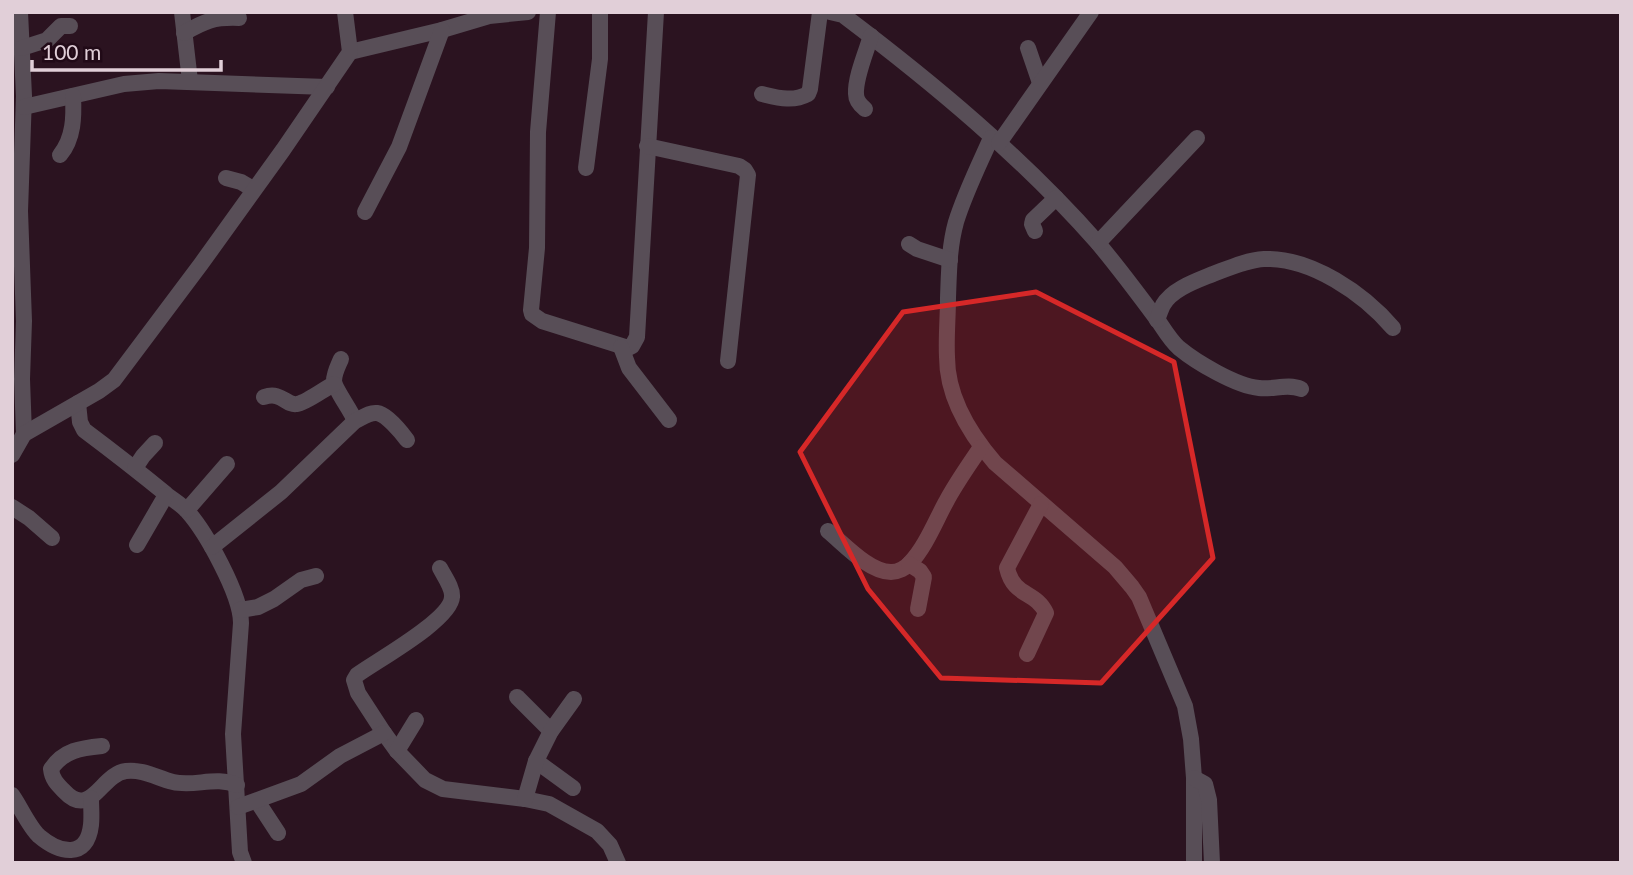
<svg xmlns="http://www.w3.org/2000/svg" width="1633" height="875" font-family="Lato,sans-serif">
	<rect width="100%" height="100%" fill="#2b1320"/>
	<g fill="none" stroke-linecap="round" stroke-linejoin="round">
		<g stroke="#584e57" stroke-width="16">
			<path d="M20,12L24,96L20,211L24,321L22,379L24,434"/>
			<path d="M182,12L190,81"/>
			<path d="M548,12L538,132L537,248L531,310L532,314L542,321L628,348L632,346L637,337L656,12"/>
			<path d="M830,12L843,15C933,83 1022,157 1097,242C1119,268 1139,295 1159,322C1165,331 1171,341 1179,348C1196,362 1236,386 1259,388C1273,390 1288,383 1301,389"/>
			<path d="M184,33C205,21 214,17 239,18"/>
			<path d="M22,48L47,40L61,26H70"/>
			<path d="M1028,48L1040,83"/>
			<path d="M350,52L442,30L489,16L528,12"/>
			<path d="M762,94C779,98 793,102 808,94L810,89L820,12"/>
			<path d="M24,107L124,84L159,81L327,87"/>
			<path d="M865,109C860,105 856,100 856,94C855,78 866,52 871,36"/>
			<path d="M991,138C979,165 965,193 956,222C949,247 949,272 948,298C948,317 946,337 947,357C947,397 970,434 995,463L1115,567L1132,587L1139,597L1185,706L1191,739L1194,778V863"/>
			<path d="M999,143L1091,12"/>
			<path d="M647,146L739,166L745,170L748,175L728,361"/>
			<path d="M60,155C74,138 74,116 73,96"/>
			<path d="M586,168L600,59V12"/>
			<path d="M226,178L241,182L253,189"/>
			<path d="M365,212L399,147L442,30"/>
			<path d="M1035,231L1032,224L1033,220L1056,198"/>
			<path d="M1098,243L1197,138"/>
			<path d="M909,244L917,249L950,260"/>
			<path d="M1157,320C1159,315 1161,309 1163,305C1172,289 1196,281 1213,274C1229,268 1247,260 1264,259C1311,257 1364,294 1393,328"/>
			<path d="M621,347L629,368L669,420"/>
			<path d="M341,359C338,366 334,373 334,381C335,390 351,410 355,421"/>
			<path d="M264,397C282,391 286,406 297,404C306,403 324,389 334,384"/>
			<path d="M78,403L80,422L84,430C112,451 139,472 166,494C173,500 181,504 187,511C206,532 241,595 241,623L233,734L240,852L244,863"/>
			<path d="M12,455L24,434L99,391L114,380L201,264L283,150L350,52L345,12"/>
			<path d="M135,468L143,456L155,443"/>
			<path d="M12,507L29,518L52,538"/>
			<path d="M187,510L227,464"/>
			<path d="M828,531C844,544 869,572 891,572C898,572 906,568 910,563C925,548 936,520 946,502C956,483 969,465 981,447"/>
			<path d="M137,545L166,495"/>
			<path d="M212,547L281,492L355,421C362,418 369,412 377,413C386,414 401,432 407,440"/>
			<path d="M909,564L920,571L924,577L918,609"/>
			<path d="M440,568C444,576 453,588 452,597C451,620 376,661 357,675L354,680L358,693L384,733L397,751L425,780L443,789L525,799L549,804L597,831L610,845L618,863"/>
			<path d="M240,610L258,607L274,599L301,580L316,576"/>
			<path d="M1027,654L1046,613C1035,590 1014,598 1007,568L1041,504"/>
			<path d="M517,697L551,731"/>
			<path d="M102,746C81,748 64,750 51,769C52,779 57,784 64,791C91,820 101,774 126,771C143,769 157,778 173,782C194,787 216,776 237,785"/>
			<path d="M397,751L416,720"/>
			<path d="M536,761L573,788"/>
			<path d="M1194,778L1205,784L1209,800L1212,863"/>
			<path d="M12,795C20,806 29,827 39,836C59,853 87,860 91,825C92,816 91,807 91,798"/>
			<path d="M525,799L536,761L551,731L574,699"/>
			<path d="M257,801L278,833"/>
			<path d="M238,807L301,784L340,756L384,733"/>
		</g>
	</g>
	<path fill="#d62828" fill-opacity="0.2" stroke="#d62828" stroke-width="5" stroke-linejoin="round" d="M1036,292L1174,362L1213,558L1101,683L941,678L868,589L800,452L903,312Z"/>
	<rect width="1633" height="875" fill="none" stroke="#e1cfd8" stroke-width="28"/>
	<path d="M32 60v10h189v-10" fill="none" stroke="#e1cfd8" stroke-width="3.5"/>
	<text x="42" y="60" font-size="21" fill="#e1cfd8" stroke="#210a17" stroke-width="5" paint-order="stroke">100 m</text>
</svg>
